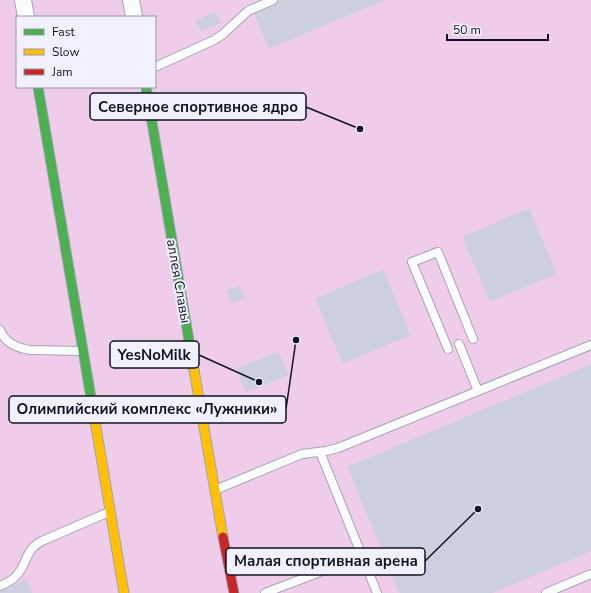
<svg xmlns="http://www.w3.org/2000/svg" width="591" height="593" font-family="'Nunito Sans',sans-serif">
	<rect width="100%" height="100%" fill="#e6e8f4"/>
	<path fill="#f0cceb" fill-rule="evenodd" d="M0,0H591V593H0ZM17,17H155V87H17Z"/>
	<g fill="#cccfde" stroke="#cdcfdf">
		<path d="M284,0H384L269,48L255,14L275,5L278,2Z"/>
		<path d="M215,12L220,23L201,31L196,21Z"/>
		<path d="M529,209L556,274L490,301L463,237Z"/>
		<path d="M383,270L410,335L343,363L316,299Z"/>
		<path d="M239,286L244,298L232,303L227,291Z"/>
		<path d="M278,352L288,375L246,392L237,369Z"/>
		<path d="M591,365V551L491,593H400L348,467Z"/>
		<path d="M26,580L32,593H0V591Z"/>
	</g>
	<g fill="none" stroke-linecap="round" stroke-linejoin="round">
		<g stroke="#a2a4b3" stroke-width="10">
			<g id="lane">
				<path d="M155,67L214,40L222,35L248,11L273,0"/>
				<path d="M0,330C5,343 17,348 30,350L82,351"/>
				<path d="M459,344L478,391"/>
				<path d="M448,349L412,262L438,252L473,339"/>
				<path d="M320,452L377,593"/>
				<path d="M215,490L302,454L326,451L338,448L591,345"/>
				<path d="M0,586C6,583 12,581 16,576C28,564 24,550 42,541L109,512"/>
				<path d="M265,593L362,556"/>
				<path d="M546,593L591,574"/>
			</g>
		</g>
		<g stroke="#a2a4b3" stroke-width="18">
			<g id="street">
				<path d="M23,0L26,17"/>
				<path d="M131,0L134,17"/>
			</g>
		</g>
		<g stroke="#a2a4b3" stroke-width="11">
			<g id="fast">
				<path d="M38,87L95,421"/>
				<path d="M146,87L194,370"/>
			</g>
		</g>
		<g stroke="#a2a4b3" stroke-width="11">
			<g id="slow">
				<path d="M194,370L223,537"/>
				<path d="M95,421L124,593"/>
			</g>
		</g>
		<g stroke="#a2a4b3" stroke-width="11">
			<path id="jam" d="M223,537L234,593"/>
		</g>
		<use href="#lane" stroke="#fbfcfd" stroke-width="8"/>
		<use href="#street" stroke="#fbfcfd" stroke-width="16"/>
		<use href="#fast" stroke="#4caf50" stroke-width="9"/>
		<use href="#slow" stroke="#ffc107" stroke-width="9"/>
		<use href="#jam" stroke="#c62828" stroke-width="9"/>
	</g>
	<g text-anchor="middle" stroke-width="4" stroke-linejoin="round" paint-order="stroke">
		<g font-size="14" fill="#111225" stroke="#f0f1fd">
			<text transform="translate(179 281) rotate(80)" y="5">аллея Славы</text>
		</g>
	</g>
	<path fill="none" stroke="#111225" stroke-width="1.5" d="M360 129L306 107M259 382L199 355M296 340L286 409M478 509L425 561"/>
	<g fill="#111225" stroke="#f0f1fd" stroke-width="1.5">
		<circle cx="360" cy="129" r="4"/>
		<circle cx="259" cy="382" r="4"/>
		<circle cx="296" cy="340" r="4"/>
		<circle cx="478" cy="509" r="4"/>
	</g>
	<g fill="#f0f1fd" stroke="#111225" stroke-width="1.5">
		<rect x="90" y="93" width="216" height="27" rx="4"/>
		<rect x="110" y="341" width="89" height="27" rx="4"/>
		<rect x="9" y="396" width="277" height="27" rx="4"/>
		<rect x="226" y="548" width="199" height="27" rx="4"/>
	</g>
	<g font-size="15" text-anchor="middle" font-weight="bold" fill="#111225">
		<text x="198" y="112">Северное спортивное ядро</text>
		<text x="154" y="360">YesNoMilk</text>
		<text x="147" y="414">Олимпийский комплекс «Лужники»</text>
		<text x="326" y="566">Малая спортивная арена</text>
	</g>
	<rect x="16" y="16" width="140" height="72" fill="#f0f1fd" stroke="#9798a7"/>
	<rect x="24" y="29" width="20" height="6" fill="#4caf50" stroke="#9798a7"/>
	<text x="52" y="36" font-size="12" fill="#111225">Fast</text>
	<rect x="24" y="49" width="20" height="6" fill="#ffc107" stroke="#9798a7"/>
	<text x="52" y="56" font-size="12" fill="#111225">Slow</text>
	<rect x="24" y="69" width="20" height="6" fill="#c62828" stroke="#9798a7"/>
	<text x="52" y="76" font-size="12" fill="#111225">Jam</text>
	<path d="M447 34v6h101v-6" fill="none" stroke="#111225" stroke-width="2"/>
	<text x="453" y="34" font-size="12" fill="#111225" stroke="#f0f1fd" stroke-width="3" paint-order="stroke">50 m</text>
</svg>
